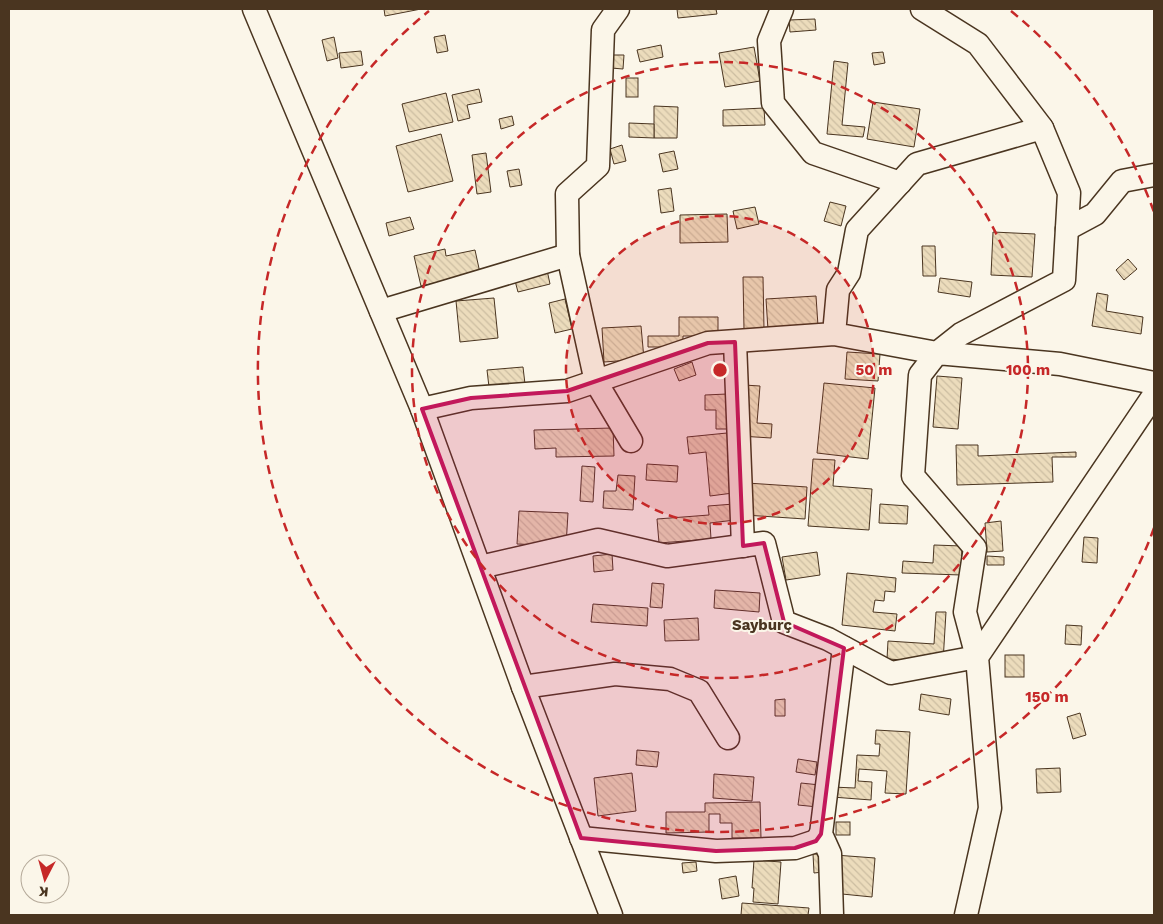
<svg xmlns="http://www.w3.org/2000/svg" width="1163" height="924" font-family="'Work Sans',sans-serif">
	<defs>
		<pattern id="building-back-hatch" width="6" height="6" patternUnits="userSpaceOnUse" patternTransform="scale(1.25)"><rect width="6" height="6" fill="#ecdcbc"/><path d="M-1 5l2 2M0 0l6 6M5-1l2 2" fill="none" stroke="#ccbda1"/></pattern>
	</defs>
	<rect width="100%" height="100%" fill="#fbf6e9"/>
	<g fill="url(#building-back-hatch)" stroke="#4a3520">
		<path d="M384,9H421L385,16Z"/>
		<path d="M677,9H716L717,14L678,18Z"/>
		<path d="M815,19L816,30L790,32L789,20Z"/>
		<path d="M445,35L448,51L437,53L434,37Z"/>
		<path d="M334,37L338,58L327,61L322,40Z"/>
		<path d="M661,45L663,57L640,62L637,50Z"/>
		<path d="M754,47L760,81L725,87L719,53Z"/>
		<path d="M361,51L363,65L341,68L339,53Z"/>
		<path d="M883,52L885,63L874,65L872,53Z"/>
		<path d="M612,55H624L623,69L611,68Z"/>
		<path d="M834,61L848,63L842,125L865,127L863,137L827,134Z"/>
		<rect x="626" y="78" width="12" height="19"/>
		<path d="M479,89L482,102L467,105L470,118L458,121L452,95Z"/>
		<path d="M446,93L453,122L409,132L402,104Z"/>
		<path d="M873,102L920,109L914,147L867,139Z"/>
		<path d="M654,106L678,107L677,138H654Z"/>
		<path d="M764,108L765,125L723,126V110Z"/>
		<path d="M512,116L514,125L501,129L499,119Z"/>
		<path d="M629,123L654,124V138L629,137Z"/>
		<path d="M441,134L453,181L408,192L396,146Z"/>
		<path d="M622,145L626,161L614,164L610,149Z"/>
		<path d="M674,151L678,169L663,172L659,154Z"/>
		<path d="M486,153L491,192L477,194L472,155Z"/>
		<path d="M519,169L522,185L510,187L507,171Z"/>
		<path d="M671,188L674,211L661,213L658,190Z"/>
		<path d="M830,202L846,206L841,226L824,221Z"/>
		<path d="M755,207L759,224L737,229L733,211Z"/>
		<path d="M727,214L728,242L680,243V215Z"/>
		<path d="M410,217L414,229L389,236L386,223Z"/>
		<path d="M993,232L1035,234L1032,277L991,275Z"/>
		<path d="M922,246H935L936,276H923Z"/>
		<path d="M445,249L446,256L475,250L480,273L421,286L414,256Z"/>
		<path d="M1128,259L1137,269L1124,280L1116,270Z"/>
		<path d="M547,270L550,284L518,292L514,277Z"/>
		<path d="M743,277H763L764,329L744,330Z"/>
		<path d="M940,278L972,282L970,297L938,292Z"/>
		<path d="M1097,293L1108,295L1106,311L1143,317L1141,334L1092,326Z"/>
		<path d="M816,296L818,326L768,330L766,299Z"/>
		<path d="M494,298L498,338L460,342L456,301Z"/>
		<path d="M565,299L572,329L555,333L549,303Z"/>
		<path d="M679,317H718V336H683V347H648V336H679Z"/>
		<path d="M641,326L644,359L604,362L602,328Z"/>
		<path d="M847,352L880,354L878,381L845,379Z"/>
		<path d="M692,362L696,375L679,381L674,369Z"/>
		<path d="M523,367L525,384L489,387L487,370Z"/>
		<path d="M937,376L962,378L958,429L933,427Z"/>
		<path d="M824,383L875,388L868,459L817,453Z"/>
		<path d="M744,385L760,386L757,423L772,424L771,438L740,436Z"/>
		<path d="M727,394L728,429H716V410H705V395Z"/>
		<path d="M613,428L614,456L556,457V448L535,449L534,430Z"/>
		<path d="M727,433L733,493L710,496L706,452L689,454L687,437Z"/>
		<path d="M956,445H978V456L1076,452V457H1052L1053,482L957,485Z"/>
		<path d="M813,459L835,460L833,486L872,489L869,530L808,526Z"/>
		<path d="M647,464L678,466L677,482L646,480Z"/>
		<path d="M582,466L595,467L593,502L580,501Z"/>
		<path d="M618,475L635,476L633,510L603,508L604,491H616Z"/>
		<path d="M747,483L807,487L805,519L745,515Z"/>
		<path d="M734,504L735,520L710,523L711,539L659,543L657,519L709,515L708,506Z"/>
		<path d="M880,504L908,506L907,524L879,523Z"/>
		<path d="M519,511L568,513L566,546L517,544Z"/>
		<path d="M1001,521L1003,551L987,552L985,523Z"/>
		<path d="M1084,537L1098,538L1097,563L1082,562Z"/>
		<path d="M934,545L962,546L961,575L902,573L903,561L933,563Z"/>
		<path d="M817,552L820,575L786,580L782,557Z"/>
		<path d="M612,554L613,570L594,572L593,556Z"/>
		<path d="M987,556L1004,557V565H987Z"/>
		<path d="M847,573L896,578L895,592L885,591L884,601L875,600L873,612L897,614L895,631L842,625Z"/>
		<path d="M652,583L664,584L662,608L650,607Z"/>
		<path d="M715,590L760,593L759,612L714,608Z"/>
		<path d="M593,604L648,608L647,626L591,622Z"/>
		<path d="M936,612H946L943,662L887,659L888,641L934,644Z"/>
		<path d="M698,618L699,640L665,641L664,620Z"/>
		<path d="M1066,625L1082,626L1081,645L1065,644Z"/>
		<rect x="1005" y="655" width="19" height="22"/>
		<path d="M921,694L951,699L949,715L919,710Z"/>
		<path d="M785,699V716H775V700Z"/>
		<path d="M1080,713L1086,735L1073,739L1067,717Z"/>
		<path d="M876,730L910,732L906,794L885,793L887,771L859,769L858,781L872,782L871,800L832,797V787L855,788L857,755L879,756L880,744H875Z"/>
		<path d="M637,750L659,752L657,767L636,765Z"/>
		<path d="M798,759L817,762L815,775L796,772Z"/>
		<path d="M1060,768L1061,792L1037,793L1036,769Z"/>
		<path d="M632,773L636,811L598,816L594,778Z"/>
		<path d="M714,774L754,777L752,801L713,798Z"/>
		<path d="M801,783L820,785L818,807L798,805Z"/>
		<path d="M760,802L761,838H732V823H720V814H709V832L666,833V812H705V803Z"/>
		<rect x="836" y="822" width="14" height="13"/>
		<path d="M813,854H822L823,872L814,873Z"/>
		<path d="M835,855L875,858L872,897L832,893Z"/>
		<path d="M754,860L781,862L778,904L753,902L754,888H752Z"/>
		<path d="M696,862L697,871L683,873L682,863Z"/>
		<path d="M736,876L739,896L722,899L719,879Z"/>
		<path d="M742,903L809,908L808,915H741Z"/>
	</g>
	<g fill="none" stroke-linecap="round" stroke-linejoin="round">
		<g stroke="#4a3520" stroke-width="25">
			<g id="minor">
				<path d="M254,9L422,409L523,687L611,915"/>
				<path d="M618,9L603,30L598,166L567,194L568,255L596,382L631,441"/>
				<path d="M782,9L769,41L773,103L813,153L900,183"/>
				<path d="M922,9L978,44L1042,128"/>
				<path d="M1067,229L1095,214L1122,181L1154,175"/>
				<path d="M381,311L568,255"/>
				<path d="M735,342L743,546"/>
				<path d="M422,409L471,398L567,391L708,343L834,334L937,353L961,334L1064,280L1069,193L1042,128L917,164L857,230L849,273L838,290L834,334"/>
				<path d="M480,567L598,540L667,556L764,543L784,622L828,639L891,673L977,657L965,612L975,548L913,476L920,375L937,353L1060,364L1154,383"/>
				<path d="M523,687L615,674L670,679L699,691L728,738"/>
				<path d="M581,838L716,851L795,848L816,841L821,834"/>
				<path d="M832,915L830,854L821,834L844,648"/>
				<path d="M966,915L990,808L977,657L1154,395"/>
			</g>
		</g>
		<use href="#minor" stroke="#fbf6e9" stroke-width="22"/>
	</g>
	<path fill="#c2185b" fill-opacity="0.2" stroke="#c2185b" stroke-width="4" stroke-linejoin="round" d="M735,342L743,546L764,543L784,622L844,648L821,834L816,841L795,848L716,851L581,838L422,409L471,398L567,391L708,343Z"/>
	<circle cx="720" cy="370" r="154" fill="#c62828" fill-opacity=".12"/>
	<g fill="none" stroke="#c62828" stroke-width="2.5" stroke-dasharray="9 6">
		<circle cx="720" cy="370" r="154"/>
		<circle cx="720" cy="370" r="308"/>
		<path d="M1154 528A462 462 0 1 1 429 11M1011 11A462 462 0 0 1 1154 212"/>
	</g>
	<g text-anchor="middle" stroke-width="4" stroke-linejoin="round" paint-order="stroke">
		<g font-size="15" font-weight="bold" fill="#4a3520" stroke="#fbf6e9">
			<text x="762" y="630">Sayburç</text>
		</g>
	</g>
	<circle cx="720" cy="370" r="8" fill="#c62828" stroke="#fbf6e9" stroke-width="2.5"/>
	<g font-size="15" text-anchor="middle" font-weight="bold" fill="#c62828" stroke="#fbf6e9" stroke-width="4" stroke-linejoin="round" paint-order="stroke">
		<text x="874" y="375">50 m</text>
		<text x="1028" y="375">100 m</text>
		<text x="1047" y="702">150 m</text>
	</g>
	<rect width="1163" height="924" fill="none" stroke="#4a3520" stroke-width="20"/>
	<g transform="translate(45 879) rotate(186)"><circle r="24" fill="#fbf6e9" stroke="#b4a999"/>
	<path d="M0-4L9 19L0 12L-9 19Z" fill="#c62828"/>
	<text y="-8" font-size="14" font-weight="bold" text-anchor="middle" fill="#4a3520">K</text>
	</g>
</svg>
